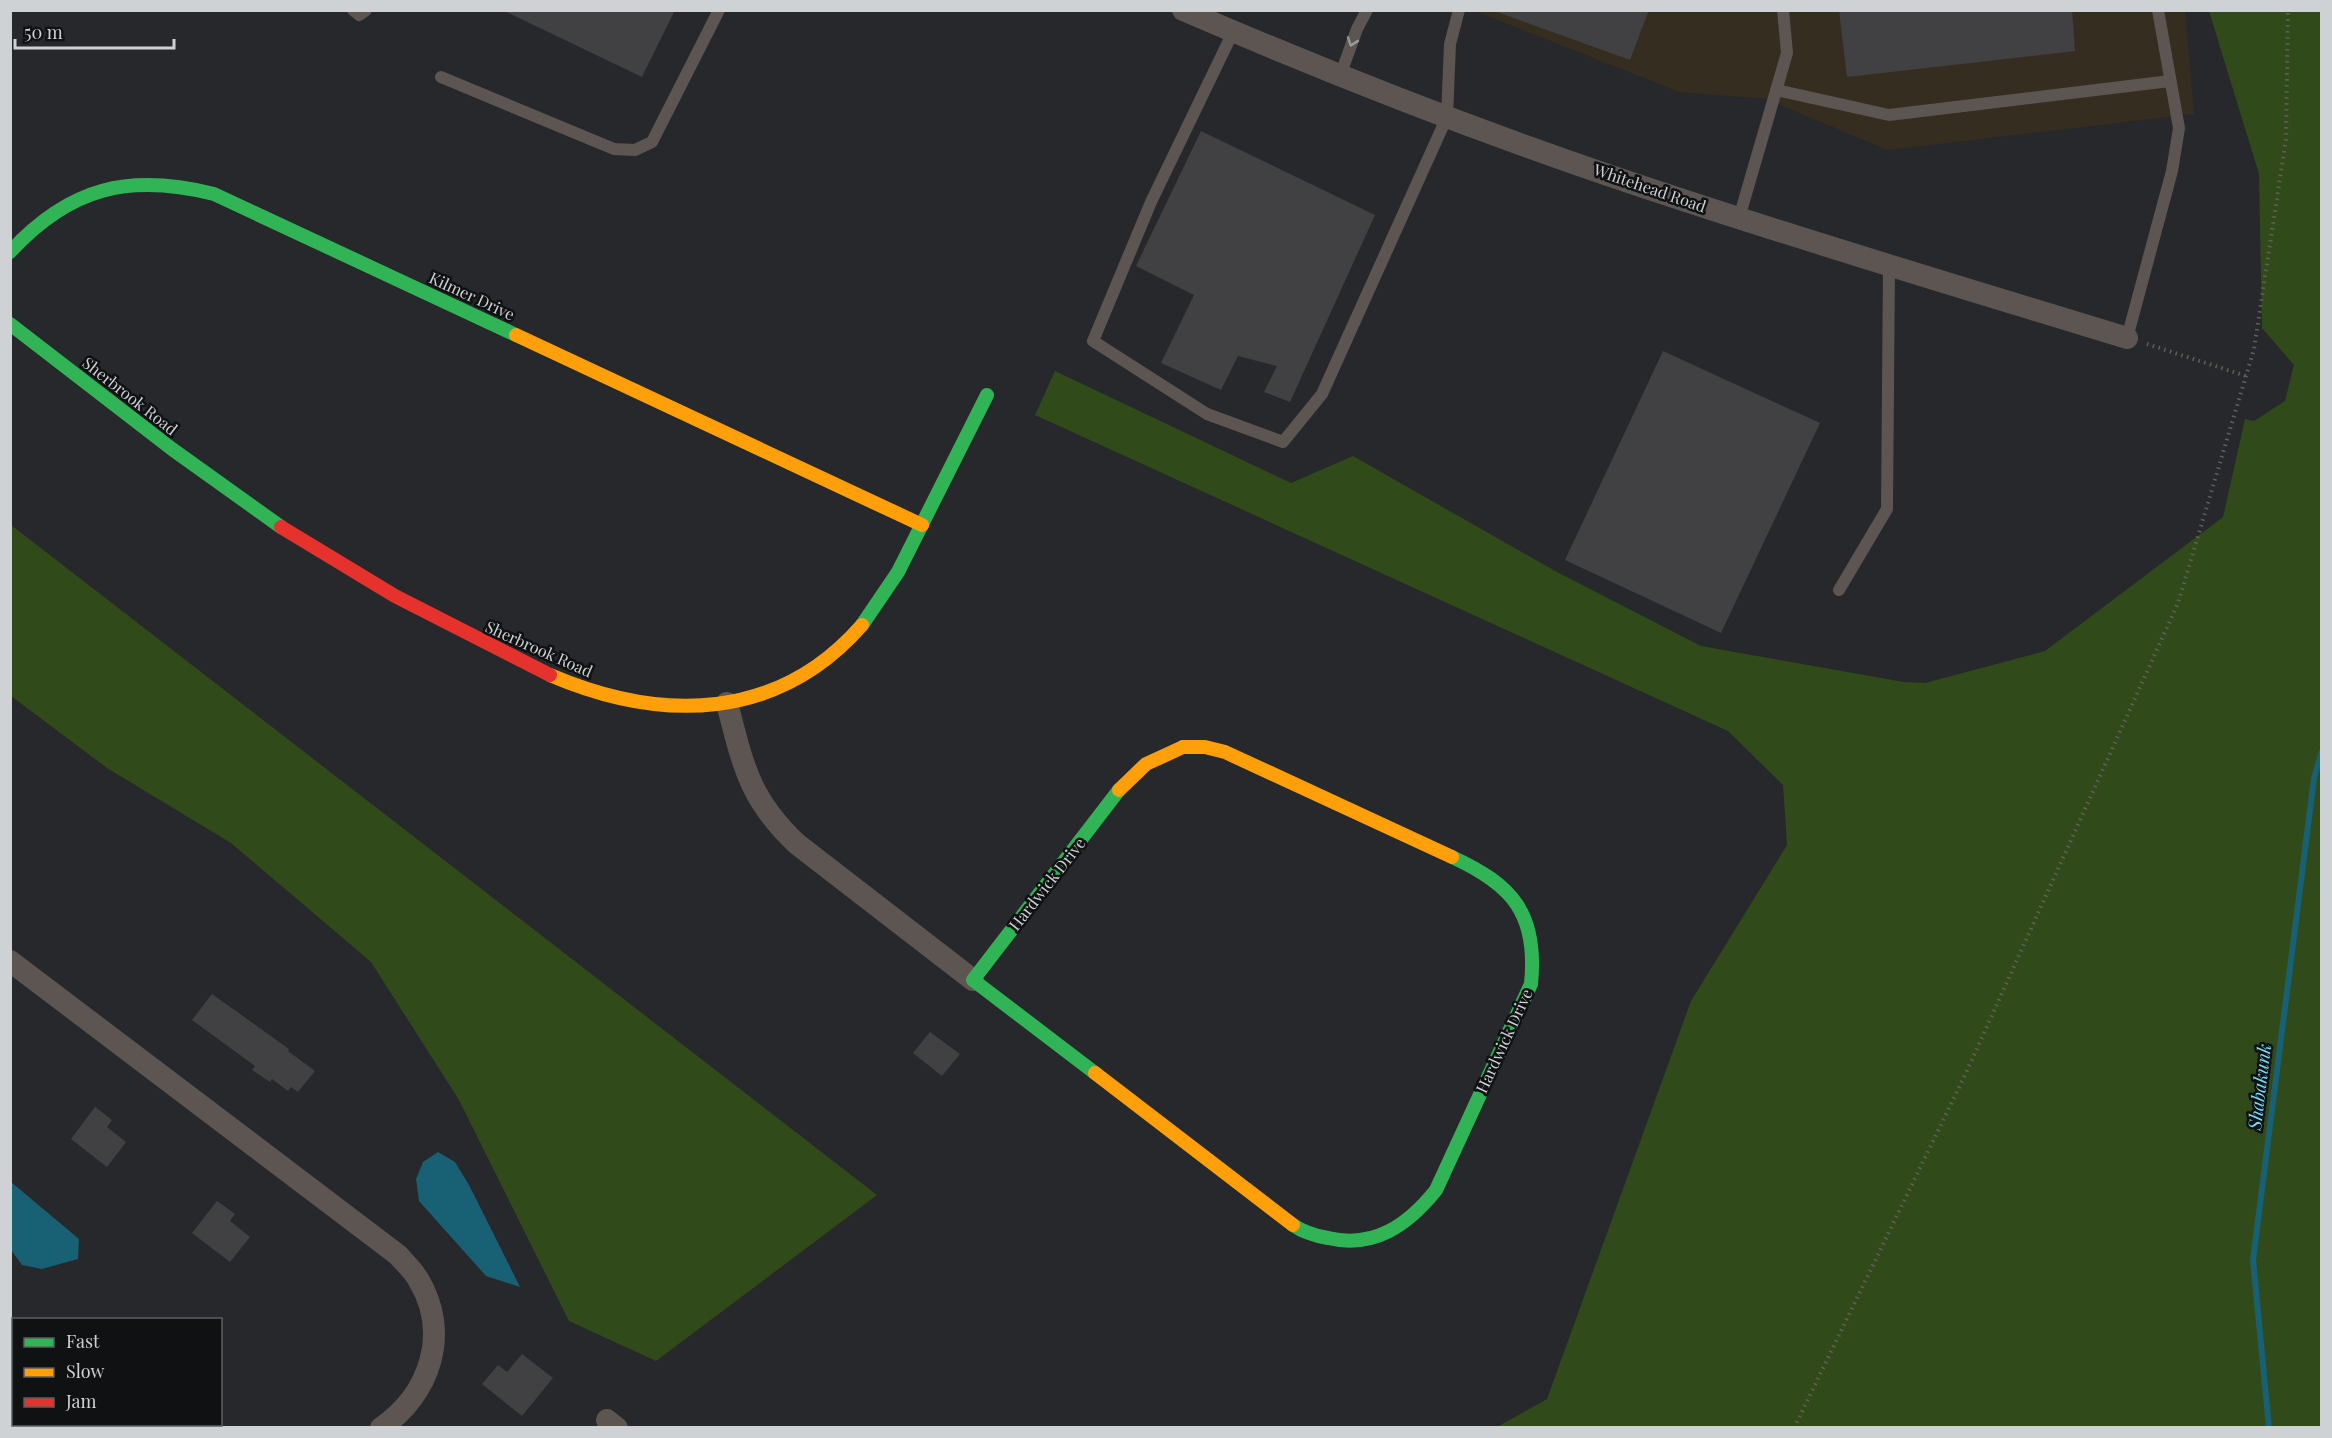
<svg xmlns="http://www.w3.org/2000/svg" width="2332" height="1438" font-family="'Playfair Display',serif">
	<rect width="100%" height="100%" fill="#26282b"/>
	<path fill="#352d1f" d="M1475,11H2185L2194,114L1887,150L1767,99L1679,92Z"/>
	<g fill="#304b19">
		<path d="M2209,11H2321V1427H1497L1547,1399L1691,1001L1787,845L1783,785L1728,731L1035,415L1055,371L1291,483L1353,456L1555,571L1701,646L1904,682L1925,683L2045,651L2223,517L2245,419L2254,421L2285,401L2294,365L2262,328L2259,174Z"/>
		<path d="M10,525H11L877,1195L656,1361L569,1321L459,1100L371,962L231,843L107,768L11,696Z"/>
	</g>
	<g fill="#186074">
		<path d="M438,1152L455,1162L469,1185L520,1287L486,1276L419,1201L416,1179L423,1162Z"/>
		<path d="M11,1182L79,1239L78,1259L42,1269L22,1265L11,1250Z"/>
	</g>
	<g fill="none" stroke-linecap="round" stroke-linejoin="round">
		<path stroke="#186074" stroke-width="6" d="M2269,1428L2253,1260L2314,778L2322,751"/>
	</g>
	<g fill="#414143">
		<path d="M502,10H675L642,77Z"/>
		<path d="M1500,10H1649L1630,60L1500,13Z"/>
		<path d="M1839,10H2072L2075,51L1847,77Z"/>
		<path d="M1201,131L1375,215L1290,402L1264,392L1277,366L1238,356L1221,390L1161,363L1194,295L1136,266Z"/>
		<path d="M1663,351L1820,423L1721,633L1565,560Z"/>
		<path d="M212,994L289,1049L288,1051L315,1071L298,1092L291,1087L288,1091L272,1079L270,1082L252,1070L255,1066L192,1020Z"/>
		<path d="M930,1032L960,1054L942,1076L913,1053Z"/>
		<path d="M95,1107L112,1120L107,1127L126,1142L107,1167L71,1139Z"/>
		<path d="M217,1201L235,1214L230,1221L250,1237L230,1262L192,1233Z"/>
		<path d="M522,1354L553,1378L522,1416L482,1384L498,1365L507,1372Z"/>
	</g>
	<g fill="none" stroke-linecap="round" stroke-linejoin="round">
		<g stroke="#625e5b" stroke-width="4" stroke-dasharray="1.5 4.5" stroke-linecap="butt">
			<path d="M2147,344L2246,376"/>
			<path d="M1794,1428L1965,1075L2178,603L2254,349L2286,139L2288,10"/>
		</g>
		<g stroke="#5c5551" stroke-width="12">
			<path d="M353,10L359,15L366,10"/>
			<path d="M1233,32L1151,202L1093,341L1207,414L1283,442L1322,394L1447,117L1450,44L1459,10"/>
			<path d="M1340,76L1357,29L1367,10"/>
			<path d="M441,77L614,149L635,150L652,142L719,10"/>
			<path d="M1776,90L1889,115L2170,81"/>
			<path d="M1739,218L1787,53L1783,10"/>
			<path d="M2127,338L2172,171L2179,128L2158,10"/>
			<path d="M1839,590L1887,509L1889,264"/>
		</g>
		<g stroke="#5c5551" stroke-width="22">
			<path d="M1183,10C1348,81 1515,146 1686,201C1832,249 1980,293 2127,338"/>
			<path d="M727,703C743,765 749,799 797,844L973,980"/>
			<path d="M10,961L398,1255C404,1262 413,1270 418,1279C451,1333 430,1394 381,1428"/>
			<path d="M607,1420L617,1428"/>
		</g>
		<g stroke="#30b455" stroke-width="14">
			<path d="M10,252C70,187 129,173 214,194L516,335"/>
			<path d="M10,324L172,449L281,527"/>
			<path d="M862,625L898,572L987,395"/>
			<path d="M1095,1073L973,980L1119,790"/>
			<path d="M1293,1225C1303,1232 1316,1236 1328,1238C1374,1249 1408,1225 1436,1190L1531,984C1538,914 1513,885 1452,857"/>
		</g>
		<g stroke="#ff9f0a" stroke-width="14">
			<path d="M516,335L922,525"/>
			<path d="M550,675C662,723 778,721 862,625"/>
			<path d="M1183,747H1205L1225,752L1452,857"/>
			<path d="M1119,790L1146,764L1183,747"/>
			<path d="M1095,1073L1293,1225"/>
		</g>
		<path stroke="#e5322d" stroke-width="14" d="M281,527L395,596L550,675"/>
	</g>
	<defs><path id="oneway-chevron" d="M-2-3.5L2.5 0L-2 3.5" fill="none" stroke-width="1.6" stroke-linecap="round" stroke-linejoin="round" transform="scale(1.5)"/></defs>
	<use stroke="#9b9a9a" href="#oneway-chevron" transform="translate(1352 42) rotate(109)"/>
	<g text-anchor="middle" stroke-width="5" stroke-linejoin="round" paint-order="stroke">
		<g font-size="16" fill="#cfd2d5" stroke="#0f1113">
			<text transform="translate(1650 188) rotate(19)" y="6">Whitehead Road</text>
			<text transform="translate(472 296) rotate(25)" y="6">Kilmer Drive</text>
			<text transform="translate(130 396) rotate(38)" y="6">Sherbrook Road</text>
			<text transform="translate(539 649) rotate(24)" y="6">Sherbrook Road</text>
			<text transform="translate(1047 884) rotate(-52)" y="6">Hardwick Drive</text>
			<text transform="translate(1504 1041) rotate(-65)" y="6">Hardwick Drive</text>
		</g>
		<g font-size="18" font-style="italic" fill="#79ddfd" stroke="#0f1113">
			<text transform="translate(2260 1087) rotate(-83)" y="6">Shabakunk</text>
		</g>
	</g>
	<rect width="2332" height="1438" fill="none" stroke="#cfd2d5" stroke-width="24"/>
	<rect x="12" y="1318" width="210" height="108" fill="#0f1113" stroke="#5c5e61" stroke-width="1.5"/>
	<rect x="24" y="1338" width="30" height="9" fill="#30b455" stroke="#5c5e61" stroke-width="1.5"/>
	<text x="66" y="1348" font-size="18" fill="#cfd2d5">Fast</text>
	<rect x="24" y="1368" width="30" height="9" fill="#ff9f0a" stroke="#5c5e61" stroke-width="1.5"/>
	<text x="66" y="1378" font-size="18" fill="#cfd2d5">Slow</text>
	<rect x="24" y="1398" width="30" height="9" fill="#e5322d" stroke="#5c5e61" stroke-width="1.5"/>
	<text x="66" y="1408" font-size="18" fill="#cfd2d5">Jam</text>
	<path d="M15 39v9h159v-9" fill="none" stroke="#cfd2d5" stroke-width="3"/>
	<text x="24" y="39" font-size="18" fill="#cfd2d5" stroke="#0f1113" stroke-width="4.5" paint-order="stroke">50 m</text>
</svg>
